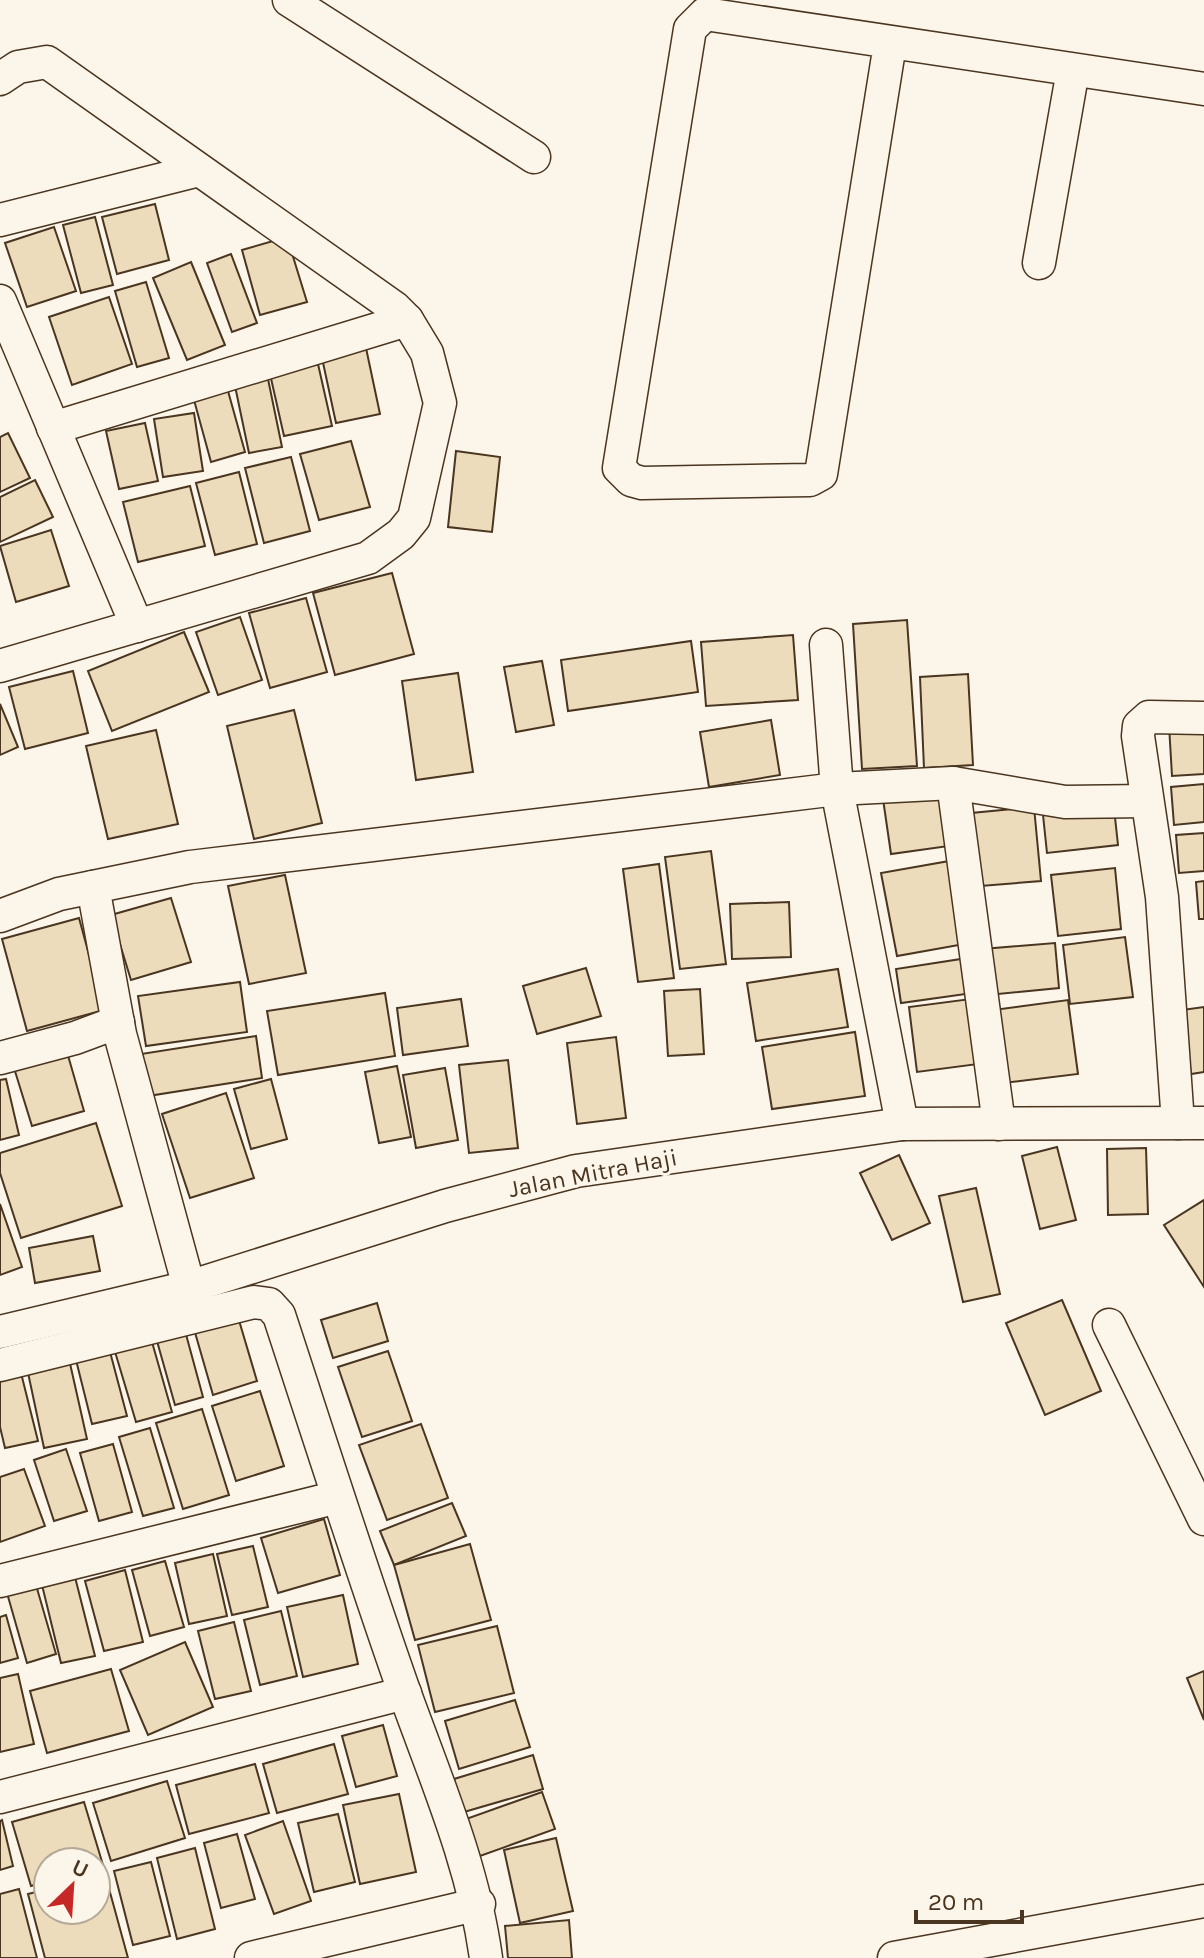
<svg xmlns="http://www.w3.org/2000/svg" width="1204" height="1958" font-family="Karla,sans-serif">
	<rect width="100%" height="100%" fill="#fbf6e9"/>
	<g fill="#ecdcbc" stroke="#4a3520" stroke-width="2">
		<path d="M155,204L169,260L117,274L102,217Z"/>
		<path d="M95,217L113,285L81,293L63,225Z"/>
		<path d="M54,227L76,291L27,307L5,243Z"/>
		<path d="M287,237L307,302L260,315L242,250Z"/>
		<path d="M231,254L257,323L232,332L207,263Z"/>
		<path d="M191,262L225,345L187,360L153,278Z"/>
		<path d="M146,282L169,358L137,367L115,291Z"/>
		<path d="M109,297L132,364L72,385L49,317Z"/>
		<path d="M366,348L380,414L336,423L322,358Z"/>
		<path d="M318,364L332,426L284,436L270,374Z"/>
		<path d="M268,379L282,447L249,453L235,386Z"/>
		<path d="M228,391L245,452L211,462L194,400Z"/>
		<path d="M194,413L203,471L163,477L154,419Z"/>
		<path d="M145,423L158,481L119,489L106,431Z"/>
		<path d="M8,433L30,478L0,492V437Z"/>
		<path d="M351,441L370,507L319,520L300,454Z"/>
		<path d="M456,451L500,457L492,532L448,527Z"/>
		<path d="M291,457L310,531L264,543L245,468Z"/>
		<path d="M239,472L257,544L215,555L196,483Z"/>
		<path d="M35,480L53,517L0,542V497Z"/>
		<path d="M190,486L205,546L138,562L123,502Z"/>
		<path d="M51,530L69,586L16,602L0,546Z"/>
		<path d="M392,573L414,654L335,675L313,593Z"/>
		<path d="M306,598L327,672L270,688L249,613Z"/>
		<path d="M240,617L262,680L218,695L196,632Z"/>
		<path d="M907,620L917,766L862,769L853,624Z"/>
		<path d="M184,632L209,692L112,731L88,671Z"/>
		<path d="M793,635L798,700L706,706L701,642Z"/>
		<path d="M691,641L698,692L568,711L561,660Z"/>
		<path d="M542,661L554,725L516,732L504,667Z"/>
		<path d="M73,671L88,733L25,749L9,687Z"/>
		<path d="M458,673L473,772L416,780L402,681Z"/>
		<path d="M968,674L973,765L924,768L920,677Z"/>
		<path d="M0,704L18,747L0,755Z"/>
		<path d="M294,710L322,823L254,839L227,726Z"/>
		<path d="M771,720L780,775L709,787L700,732Z"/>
		<path d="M1204,722V774L1172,776L1169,725Z"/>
		<path d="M156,730L178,824L108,839L86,746Z"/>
		<path d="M1204,784V822L1174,825L1171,787Z"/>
		<path d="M949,790L956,845L891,854L883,799Z"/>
		<path d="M1034,807L1041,881L968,887L961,814Z"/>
		<path d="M1114,808L1118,845L1047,853L1043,815Z"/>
		<path d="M1204,833V871L1179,873L1176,835Z"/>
		<path d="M711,851L726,964L680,969L665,857Z"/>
		<path d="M955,860L970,943L897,956L881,873Z"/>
		<path d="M659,864L674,978L638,982L623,869Z"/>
		<path d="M1115,868L1121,929L1058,936L1051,875Z"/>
		<path d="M285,875L306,973L249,984L228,886Z"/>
		<path d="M1204,881V919H1199L1196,882Z"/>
		<path d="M171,898L191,962L131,980L111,915Z"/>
		<path d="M789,902L791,957L732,959L730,904Z"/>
		<path d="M79,918L104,1010L27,1031L2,939Z"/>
		<path d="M1125,937L1133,997L1070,1004L1063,945Z"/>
		<path d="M1055,943L1059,988L988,995L983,949Z"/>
		<path d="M974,957L980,992L901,1003L896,969Z"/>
		<path d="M586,968L601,1016L537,1034L523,986Z"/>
		<path d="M838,969L848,1027L756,1041L747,983Z"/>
		<path d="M240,982L247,1032L146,1046L138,996Z"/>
		<path d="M700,989L704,1054L668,1056L664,991Z"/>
		<path d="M385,993L395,1056L278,1075L267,1011Z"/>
		<path d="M978,998L986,1063L917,1072L909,1007Z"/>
		<path d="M461,999L468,1046L403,1055L397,1008Z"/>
		<path d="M1068,1000L1078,1074L1003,1083L993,1010Z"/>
		<path d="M1204,1007V1072L1191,1074L1182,1010Z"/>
		<path d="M855,1032L865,1096L772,1109L762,1047Z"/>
		<path d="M256,1036L262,1078L148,1096L141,1054Z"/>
		<path d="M616,1037L626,1118L577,1124L567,1043Z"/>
		<path d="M67,1052L84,1111L32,1126L14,1068Z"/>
		<path d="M508,1060L518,1148L469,1153L459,1065Z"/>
		<path d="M397,1066L411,1137L379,1143L365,1072Z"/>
		<path d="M445,1068L458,1140L416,1148L403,1075Z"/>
		<path d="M6,1079L19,1135L0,1140V1080Z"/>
		<path d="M271,1079L287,1139L251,1149L234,1089Z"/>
		<path d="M226,1093L254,1178L190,1198L162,1114Z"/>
		<path d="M96,1123L122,1206L21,1238L0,1173V1153Z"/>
		<path d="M1057,1147L1076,1220L1040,1229L1022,1156Z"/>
		<path d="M1146,1148L1148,1214L1108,1215L1107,1149Z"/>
		<path d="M899,1155L930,1223L892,1240L860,1173Z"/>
		<path d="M976,1188L1000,1294L963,1302L939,1196Z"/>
		<path d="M1204,1200V1287L1164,1225Z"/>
		<path d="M0,1204L22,1267L0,1275Z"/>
		<path d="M93,1236L100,1271L35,1283L29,1248Z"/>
		<path d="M1062,1300L1101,1391L1045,1415L1006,1323Z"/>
		<path d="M377,1303L388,1341L333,1358L321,1320Z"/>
		<path d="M238,1317L257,1381L213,1395L194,1329Z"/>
		<path d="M184,1327L203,1397L175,1405L155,1334Z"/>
		<path d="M150,1335L172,1412L136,1422L113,1345Z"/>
		<path d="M109,1348L127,1416L92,1424L75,1356Z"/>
		<path d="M388,1351L412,1421L362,1437L338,1367Z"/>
		<path d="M69,1359L87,1439L44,1448L27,1368Z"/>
		<path d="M20,1369L38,1441L5,1448L0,1427V1374Z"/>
		<path d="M260,1391L284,1466L236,1481L212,1406Z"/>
		<path d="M202,1409L229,1495L183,1509L156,1423Z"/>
		<path d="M421,1424L448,1498L387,1520L359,1445Z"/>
		<path d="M150,1428L174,1508L143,1516L119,1437Z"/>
		<path d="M113,1444L132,1512L99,1521L80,1453Z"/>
		<path d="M66,1449L87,1511L54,1521L34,1460Z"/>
		<path d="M24,1469L45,1526L0,1542V1477Z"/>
		<path d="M452,1503L466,1536L394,1565L380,1531Z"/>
		<path d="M324,1519L340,1575L278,1593L261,1538Z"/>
		<path d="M470,1544L491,1620L415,1640L394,1565Z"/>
		<path d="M253,1546L268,1607L232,1615L217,1554Z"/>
		<path d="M213,1554L227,1616L189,1624L175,1563Z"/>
		<path d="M165,1561L184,1627L150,1636L132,1570Z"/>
		<path d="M125,1570L143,1642L104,1651L85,1581Z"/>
		<path d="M75,1577L95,1656L61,1663L42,1585Z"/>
		<path d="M36,1585L56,1654L27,1663L7,1593Z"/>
		<path d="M343,1595L358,1664L303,1677L287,1607Z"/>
		<path d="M281,1611L297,1676L260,1685L244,1620Z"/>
		<path d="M6,1615L18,1658L0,1663V1617Z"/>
		<path d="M234,1622L251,1691L215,1699L198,1631Z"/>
		<path d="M497,1626L514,1693L435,1712L418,1645Z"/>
		<path d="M185,1642L213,1707L148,1735L120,1670Z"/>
		<path d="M111,1669L129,1731L47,1753L30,1691Z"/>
		<path d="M1204,1671V1720L1187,1678Z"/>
		<path d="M18,1674L34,1744L0,1752V1678Z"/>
		<path d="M515,1700L530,1747L459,1769L445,1721Z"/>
		<path d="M383,1725L397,1776L356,1787L342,1736Z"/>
		<path d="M334,1744L348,1794L277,1813L263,1764Z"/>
		<path d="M533,1755L543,1789L464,1812L454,1779Z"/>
		<path d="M255,1764L269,1813L189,1834L176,1785Z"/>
		<path d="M167,1781L185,1838L111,1861L93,1803Z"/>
		<path d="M542,1792L555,1829L480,1856L466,1819Z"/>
		<path d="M399,1794L416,1872L360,1884L343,1805Z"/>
		<path d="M84,1802L103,1865L96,1867V1862H48V1881L31,1886L12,1822Z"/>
		<path d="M338,1814L355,1882L314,1892L298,1823Z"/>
		<path d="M2,1820L13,1866L0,1870V1821Z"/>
		<path d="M283,1821L311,1901L274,1914L245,1835Z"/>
		<path d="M237,1834L255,1899L221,1908L204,1843Z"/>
		<path d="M556,1838L573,1911L520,1923L504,1850Z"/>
		<path d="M195,1848L215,1929L177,1939L157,1858Z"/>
		<path d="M151,1862L170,1936L133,1945L114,1871Z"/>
		<path d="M105,1874L128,1958H45L28,1894L48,1889V1910H96V1876Z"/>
		<path d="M19,1889L37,1958H0V1894Z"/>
		<path d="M569,1920L572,1958H508L505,1926Z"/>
	</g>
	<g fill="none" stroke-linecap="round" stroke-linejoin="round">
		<g stroke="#4a3520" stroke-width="35">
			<g id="street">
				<path d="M289,0L534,157"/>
				<path d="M890,44L821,474L810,480L642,483L631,480L619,468L690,29L705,14L1204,89"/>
				<path d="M0,79L18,67L47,62L395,308L407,320L427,353L440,403L414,518L401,534L368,558L0,666"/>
				<path d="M0,220L199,170"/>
				<path d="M1039,263L1073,70"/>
				<path d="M0,301L137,626"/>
				<path d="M53,428L407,320"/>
				<path d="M826,645L837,789L902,1124"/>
				<path d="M953,783L999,1124"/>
				<path d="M93,887L120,1034L189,1287"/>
				<path d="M0,916L59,894L190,867L837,789L953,783L1065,802L1147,801"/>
				<path d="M0,1058L75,1038L118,1022"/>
				<path d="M1178,1123L1162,897L1138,736L1139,726L1149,717L1204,718"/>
				<path d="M1109,1325L1204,1519"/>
				<path d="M0,1332L189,1287L445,1206L576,1171L902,1124L1204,1123"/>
				<path d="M0,1365L254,1302L269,1304L279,1315C320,1440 360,1566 404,1691C436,1780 473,1864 486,1958"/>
				<path d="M0,1581L338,1497"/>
				<path d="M0,1797L405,1693"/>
				<path d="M251,1958L479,1904"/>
				<path d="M894,1958L1204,1901"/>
			</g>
		</g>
		<use href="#street" stroke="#fbf6e9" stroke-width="32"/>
	</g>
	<g text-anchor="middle" stroke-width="6" stroke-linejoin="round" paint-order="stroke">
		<g font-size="24" fill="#4a3520" stroke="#fbf6e9">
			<text transform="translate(593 1173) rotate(-11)" y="8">Jalan Mitra Haji</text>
		</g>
	</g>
	<g transform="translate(72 1886) rotate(25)"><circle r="38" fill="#fbf6e9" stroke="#b4a999" stroke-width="2"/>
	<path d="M0-6L14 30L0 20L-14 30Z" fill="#c62828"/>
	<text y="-12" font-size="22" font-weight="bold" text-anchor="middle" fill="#4a3520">U</text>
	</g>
	<path d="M916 1910v12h106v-12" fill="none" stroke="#4a3520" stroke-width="4"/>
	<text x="928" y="1910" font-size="24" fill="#4a3520" stroke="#fbf6e9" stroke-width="6" paint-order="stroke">20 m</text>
</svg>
